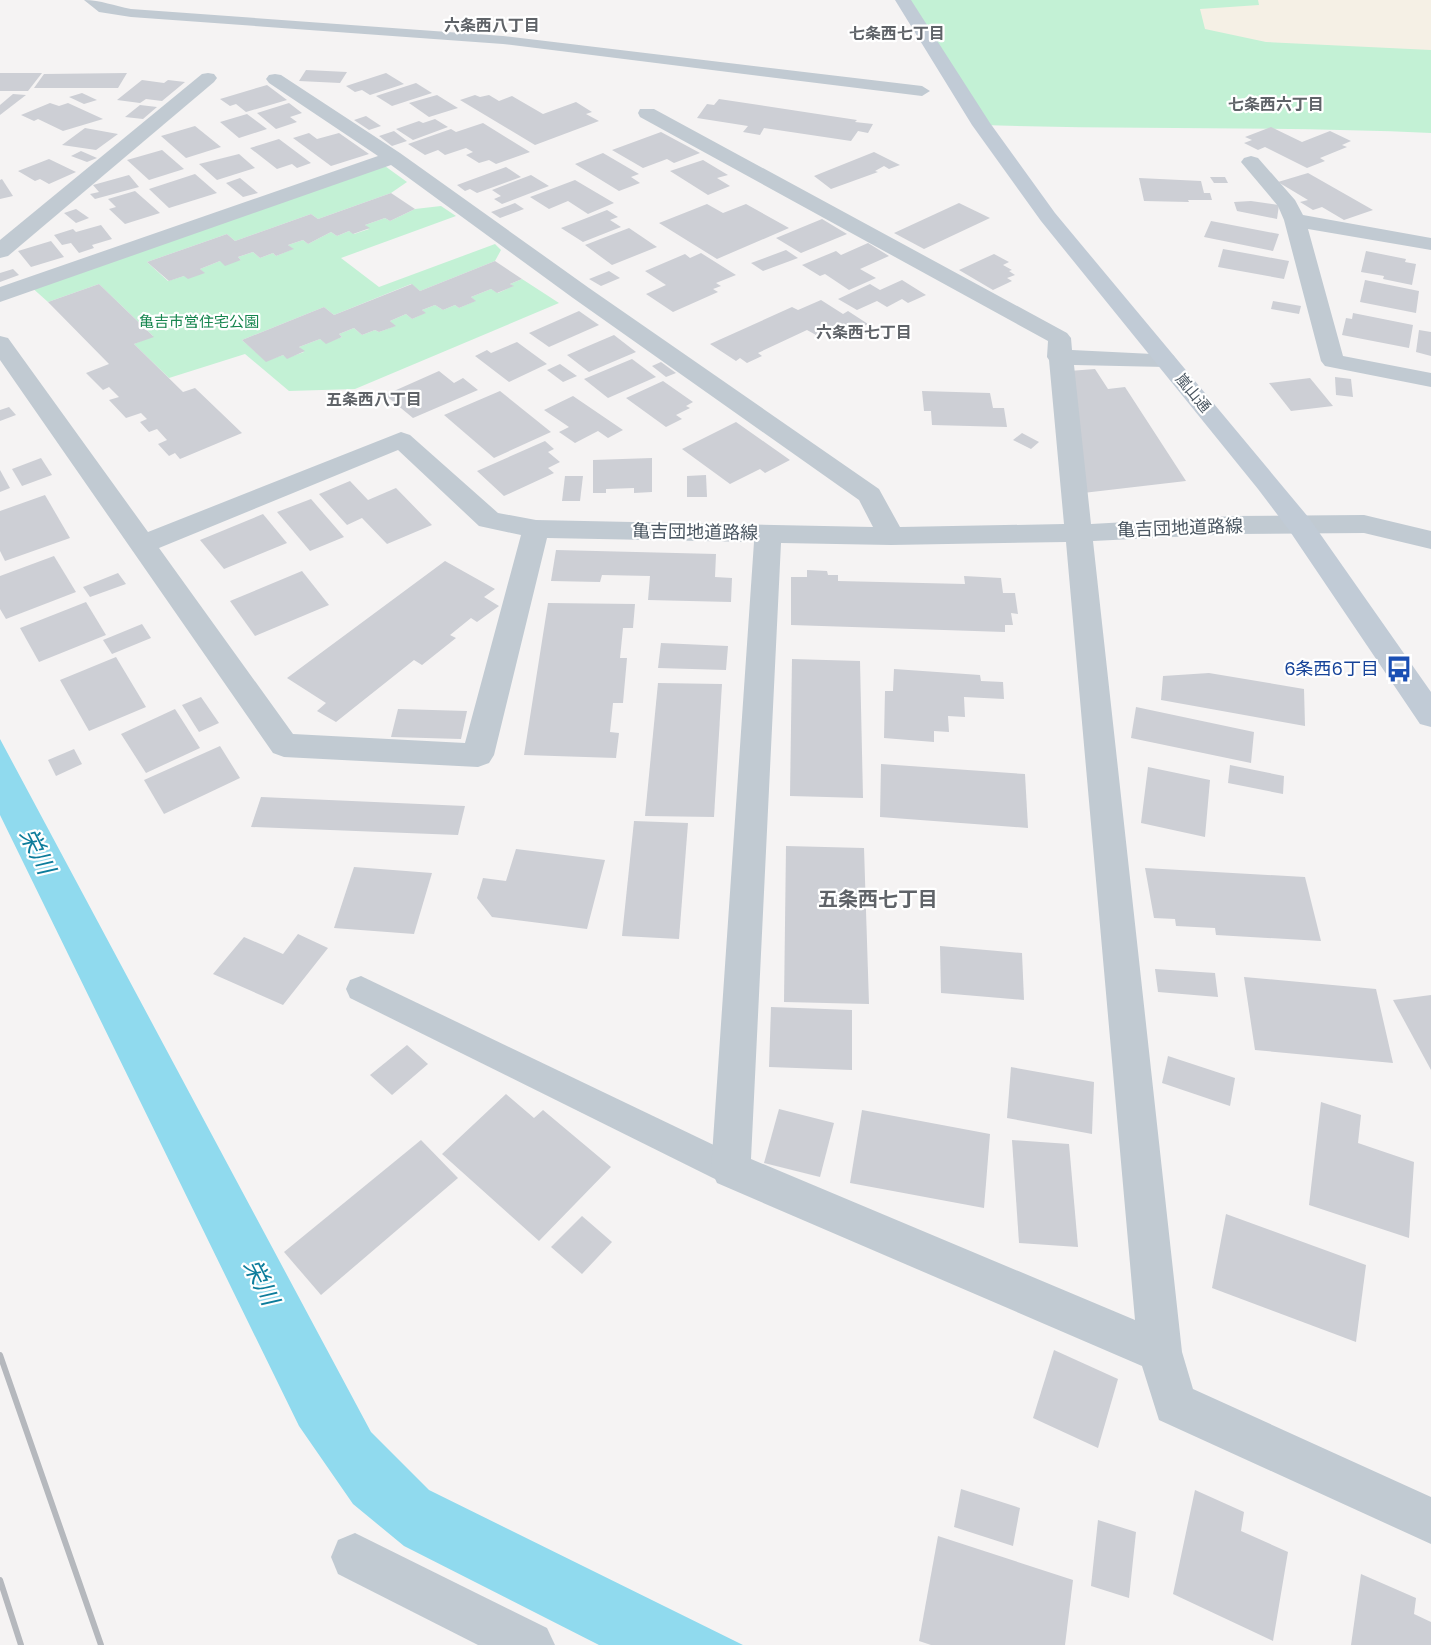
<svg xmlns="http://www.w3.org/2000/svg" width="1431" height="1645" font-family="Poppins,'Noto Sans JP',sans-serif">
	<rect width="100%" height="100%" fill="#f5f3f3"/>
	<g fill="#c3f1d5">
		<path d="M903,0H1431V133C1281,126 1131,130 982,125Z"/>
		<path d="M378,161L407,182L391,193L318,219L311,214L235,241L227,234L147,262L168,281L184,276L204,273L200,269L220,261L241,260L238,257L253,252L260,258L273,253L276,256L293,249L288,245L303,240L308,244L331,232L337,236L349,231L354,234L369,229L365,225L385,218L390,221L415,209L441,206L456,216L341,258L379,287L495,244L501,250L495,261L420,291L411,284L334,315L324,307L242,340L266,361L283,355L287,358L304,352L299,347L320,339L326,343L342,337L339,334L354,328L362,335L375,330L379,332L395,326L390,321L406,314L412,319L425,313L422,310L435,305L443,310L455,305L459,308L475,301L471,297L491,289L498,293L513,286L510,284L522,279L559,303L355,389L289,391L245,354L169,378L134,344L153,336L99,284L48,302L29,285Z"/>
	</g>
	<path fill="#f5f0e5" d="M1258,0H1431V50L1266,42L1205,29L1200,9L1259,5Z"/>
	<path fill="#90daee" d="M0,739L371,1432L429,1490L743,1645H599L404,1546L353,1504L299,1426L0,815Z"/>
	<g fill="#cdcfd5">
		<path d="M306,70L347,72L340,83L299,81Z"/>
		<path d="M0,73H42L28,91H0Z"/>
		<path d="M127,73L118,88H34L44,74Z"/>
		<path d="M386,73L404,84L370,95L362,90L355,92L346,86Z"/>
		<path d="M142,80L164,83L168,80L185,82L162,101L146,99L140,103L117,100Z"/>
		<path d="M416,83L432,93L392,106L376,96Z"/>
		<path d="M267,85L287,100L246,112L236,104L230,106L220,99Z"/>
		<path d="M82,93L97,100L84,104L69,97Z"/>
		<path d="M13,94L26,95L0,115V105Z"/>
		<path d="M437,95L458,108L429,117L409,103Z"/>
		<path d="M475,95L480,97L489,95L499,101L512,96L543,114L576,102L592,112L586,114L599,121L535,145L460,100Z"/>
		<path d="M719,99L857,120L855,122L873,124L868,133L858,131L851,141L764,128L760,135L743,132L748,126L697,118L707,104L714,105Z"/>
		<path d="M50,103L59,106L68,103L103,119L63,131L38,119L34,121L21,115Z"/>
		<path d="M289,103L302,113L290,117L297,122L276,129L257,113Z"/>
		<path d="M140,105L157,107L143,119L125,117Z"/>
		<path d="M247,114L267,129L239,138L220,122Z"/>
		<path d="M366,116L381,126L369,130L354,120Z"/>
		<path d="M435,119L448,127L413,140L396,129L419,121L423,123Z"/>
		<path d="M483,123L530,152L496,164L489,160L479,163L466,155L473,152L466,148L445,155L438,150L425,155L408,144L451,129L456,132Z"/>
		<path d="M195,126L221,147L186,158L161,136Z"/>
		<path d="M1271,127L1302,142L1330,131L1351,141L1342,145L1347,147L1320,158L1325,161L1307,168L1265,147L1258,150L1244,143L1252,140L1245,137Z"/>
		<path d="M85,128L118,134L96,150L62,145Z"/>
		<path d="M394,131L407,141L392,146L379,136Z"/>
		<path d="M661,132L700,153L674,163L667,159L643,168L612,150Z"/>
		<path d="M309,133L317,139L339,133L369,154L331,166L293,138Z"/>
		<path d="M279,139L311,163L297,168L292,164L277,169L250,148Z"/>
		<path d="M162,150L184,169L149,180L127,160Z"/>
		<path d="M81,151L97,158L87,162L71,156Z"/>
		<path d="M874,152L900,165L889,169L884,166L875,171L878,172L831,189L814,176Z"/>
		<path d="M603,153L639,174L631,177L640,183L619,191L575,164Z"/>
		<path d="M239,154L255,168L217,180L199,164Z"/>
		<path d="M49,159L76,172L49,184L40,179L35,181L18,171Z"/>
		<path d="M703,160L728,175L717,178L730,186L708,195L670,171Z"/>
		<path d="M506,167L521,177L477,193L470,189L465,191L457,185Z"/>
		<path d="M1308,173L1373,210L1344,220L1322,207L1313,210L1300,202L1308,200L1278,182Z"/>
		<path d="M195,174L217,193L169,208L149,189Z"/>
		<path d="M129,175L139,187L95,199L90,194L99,192L93,185Z"/>
		<path d="M531,175L549,186L502,204L494,199L501,196L492,190Z"/>
		<path d="M1210,177H1225L1228,183H1214Z"/>
		<path d="M240,178L258,193L243,197L226,183Z"/>
		<path d="M1139,178L1201,181L1204,193H1210L1212,200H1188L1189,202L1144,201Z"/>
		<path d="M2,179L13,196L0,199V180Z"/>
		<path d="M575,180L614,203L588,214L568,201L549,209L530,197Z"/>
		<path d="M135,191L160,213L125,224L109,209L116,207L108,199Z"/>
		<path d="M391,193L415,209L390,221L385,218L365,225L370,228L353,234L349,231L337,236L331,232L308,244L303,240L288,245L294,249L276,256L273,253L260,258L253,252L238,257L241,260L225,266L220,261L200,269L205,273L188,279L184,276L169,281L147,262L227,234L235,241L311,214L318,219Z"/>
		<path d="M1251,201L1279,205L1277,219L1237,211L1234,202Z"/>
		<path d="M515,203L524,209L500,218L491,212Z"/>
		<path d="M959,203L990,218L924,249L894,233Z"/>
		<path d="M707,204L723,213L746,204L789,228L717,259L659,223Z"/>
		<path d="M76,209L89,218L76,223L64,213Z"/>
		<path d="M607,210L618,217L610,220L621,227L583,242L561,228Z"/>
		<path d="M822,219L847,234L801,253L776,238Z"/>
		<path d="M1211,221L1279,234L1273,251L1204,237Z"/>
		<path d="M101,225L112,239L92,245L94,248L79,253L71,243L62,245L54,235L73,229L76,232Z"/>
		<path d="M629,228L657,247L612,265L585,245Z"/>
		<path d="M51,241L64,257L31,267L18,251Z"/>
		<path d="M868,243L889,256L860,269L876,278L849,290L825,274L820,276L802,265L836,251L841,255Z"/>
		<path d="M1223,249L1289,261L1284,279L1218,267Z"/>
		<path d="M786,250L798,258L763,271L751,263Z"/>
		<path d="M1366,251L1406,259L1405,262L1416,264L1412,285L1383,279L1384,276L1361,272Z"/>
		<path d="M701,253L736,275L716,283L721,286L713,289L718,292L673,312L646,294L666,285L645,271L685,254L690,258Z"/>
		<path d="M994,254L1009,262L1003,265L1012,270L1009,271L1015,275L1007,278L1012,281L993,290L959,270Z"/>
		<path d="M495,261L522,279L510,284L514,286L497,293L491,289L471,297L476,301L459,308L455,305L443,310L435,305L422,310L426,313L412,319L406,314L390,321L396,326L379,332L375,330L362,335L354,328L339,334L342,337L326,344L320,339L299,347L305,351L287,359L283,355L266,362L242,340L324,307L334,315L412,284L420,291Z"/>
		<path d="M13,269L19,275L0,282V273Z"/>
		<path d="M609,271L620,278L601,286L589,279Z"/>
		<path d="M902,280L926,295L908,303L902,299L887,307L877,301L857,310L838,299L870,284L880,290Z"/>
		<path d="M1365,280L1419,291L1416,313L1360,302Z"/>
		<path d="M99,284L154,337L134,344L183,392L195,388L242,433L180,459L175,453L169,456L158,444L167,440L157,429L149,432L140,422L147,419L141,413L126,418L109,400L119,397L109,387L103,390L86,373L109,364L48,302Z"/>
		<path d="M821,300L843,314L848,311L868,324L838,338L826,330L816,335L807,330L758,353L762,356L747,363L740,358L736,361L710,344L792,307L798,310Z"/>
		<path d="M1273,301L1301,306L1299,314L1271,309Z"/>
		<path d="M579,311L599,325L549,347L529,333Z"/>
		<path d="M1353,313L1413,325L1409,348L1342,335L1346,318L1352,319Z"/>
		<path d="M1419,330L1431,332V356L1416,352Z"/>
		<path d="M614,335L636,352L589,372L567,355Z"/>
		<path d="M517,342L547,364L509,382L475,356L487,350L491,353Z"/>
		<path d="M632,359L656,377L608,398L584,379Z"/>
		<path d="M661,362L676,373L666,377L652,366Z"/>
		<path d="M560,364L577,376L563,382L547,370Z"/>
		<path d="M1095,369L1108,389L1125,387L1186,481L1083,493L1069,371Z"/>
		<path d="M439,371L454,383L463,378L478,390L413,418L385,395Z"/>
		<path d="M1335,377L1351,379L1353,397L1336,395Z"/>
		<path d="M1310,378L1333,406L1291,411L1269,383Z"/>
		<path d="M663,381L693,402L686,406L690,408L676,415L682,419L666,427L626,398Z"/>
		<path d="M500,391L551,432L494,458L444,415Z"/>
		<path d="M922,391L990,393L993,408H1004L1007,427L932,425L931,411H924Z"/>
		<path d="M573,396L623,430L608,438L598,431L575,443L559,432L569,427L544,410Z"/>
		<path d="M9,407L16,415L0,421V410Z"/>
		<path d="M736,422L790,460L765,473L760,469L730,484L682,449Z"/>
		<path d="M1022,433L1039,442L1031,449L1013,440Z"/>
		<path d="M545,441L554,449L548,452L560,462L548,468L554,473L504,496L477,471Z"/>
		<path d="M41,458L52,475L22,486L12,469Z"/>
		<path d="M652,458V492L634,493V488L606,489V493H593V460Z"/>
		<path d="M0,470L10,488L0,492Z"/>
		<path d="M706,475L707,497H687V476Z"/>
		<path d="M565,476H583L580,501H562Z"/>
		<path d="M350,481L368,500L396,488L432,525L387,544L362,518L347,525L319,494Z"/>
		<path d="M45,495L70,538L5,561L0,551V511Z"/>
		<path d="M311,499L344,537L310,551L277,512Z"/>
		<path d="M263,514L287,543L224,569L200,540Z"/>
		<path d="M556,550L716,554L715,577L732,578L731,602L648,600L650,576L602,575L600,582L551,581Z"/>
		<path d="M54,556L76,592L6,619L0,609V576Z"/>
		<path d="M445,561L495,589L484,597L499,606L477,622L471,618L450,635L456,638L422,665L414,660L336,722L317,711L326,703L287,678Z"/>
		<path d="M807,570L827,571L828,575H838V581L965,584L964,576L1001,578L1003,593H1015L1018,614L1011,613L1013,625H1005V632L791,625V577H807Z"/>
		<path d="M302,571L329,605L255,636L230,601Z"/>
		<path d="M118,573L126,584L90,597L83,587Z"/>
		<path d="M86,602L106,635L39,662L20,628Z"/>
		<path d="M548,603L635,604L633,628H623L620,658H627L623,703H613L610,732L619,733L616,758L524,755Z"/>
		<path d="M142,624L151,638L112,654L103,640Z"/>
		<path d="M661,643L728,646L726,670L658,668Z"/>
		<path d="M116,657L146,707L89,731L60,680Z"/>
		<path d="M792,659L860,661L863,798L790,796Z"/>
		<path d="M894,669L980,675L981,681L1003,682L1004,699L964,697L965,717L948,716L949,732L934,731V742L884,738L885,691H893Z"/>
		<path d="M1209,673L1304,689L1305,726L1161,700L1163,676Z"/>
		<path d="M658,683L722,684L714,817L645,816Z"/>
		<path d="M201,697L219,723L199,732L182,705Z"/>
		<path d="M1136,707L1254,732L1251,763L1131,738Z"/>
		<path d="M175,709L200,748L146,773L121,734Z"/>
		<path d="M398,709L467,711L461,739L391,737Z"/>
		<path d="M220,746L240,778L164,814L144,780Z"/>
		<path d="M74,749L82,764L56,776L48,760Z"/>
		<path d="M881,764L1025,774L1028,828L880,817Z"/>
		<path d="M1230,765L1284,776L1283,794L1228,783Z"/>
		<path d="M1148,767L1210,780L1205,837L1141,823Z"/>
		<path d="M261,797L465,806L458,835L251,827Z"/>
		<path d="M634,821L688,823L679,939L622,936Z"/>
		<path d="M786,846L864,848L869,1004L784,1002Z"/>
		<path d="M516,849L605,860L587,929L492,917L477,898L483,878L506,881Z"/>
		<path d="M354,867L432,873L414,934L334,928Z"/>
		<path d="M1145,868L1305,877L1321,941L1216,935L1215,928L1176,926L1175,919L1154,918Z"/>
		<path d="M298,934L328,948L283,1005L213,974L244,937L283,954Z"/>
		<path d="M940,946L1022,953L1024,1000L941,993Z"/>
		<path d="M1155,969L1215,973L1218,997L1158,992Z"/>
		<path d="M1244,977L1376,989L1393,1063L1255,1050Z"/>
		<path d="M1431,995V1070L1393,1000Z"/>
		<path d="M771,1007L852,1010V1070L769,1067Z"/>
		<path d="M407,1045L428,1064L392,1095L370,1075Z"/>
		<path d="M1168,1056L1235,1078L1230,1106L1162,1083Z"/>
		<path d="M1011,1067L1094,1082L1092,1134L1007,1118Z"/>
		<path d="M506,1094L534,1118L543,1110L611,1167L539,1241L442,1154Z"/>
		<path d="M1321,1102L1361,1115L1358,1143L1414,1162L1409,1238L1309,1205Z"/>
		<path d="M779,1109L834,1123L820,1177L764,1163Z"/>
		<path d="M862,1110L990,1134L984,1208L850,1183Z"/>
		<path d="M421,1140L458,1178L321,1295L284,1252Z"/>
		<path d="M1012,1140L1069,1144L1078,1247L1019,1243Z"/>
		<path d="M1226,1214L1366,1265L1356,1342L1212,1288Z"/>
		<path d="M582,1216L612,1242L582,1274L551,1247Z"/>
		<path d="M1054,1350L1118,1379L1098,1448L1033,1418Z"/>
		<path d="M961,1489L1020,1508L1013,1546L954,1527Z"/>
		<path d="M1195,1490L1244,1512L1241,1531L1288,1552L1273,1641L1173,1594Z"/>
		<path d="M1098,1520L1136,1532L1129,1598L1091,1586Z"/>
		<path d="M938,1536L1073,1580L1065,1645H931L919,1641Z"/>
		<path d="M1361,1574L1416,1598L1414,1614L1431,1622V1645H1351Z"/>
	</g>
	<g fill="none" stroke-linecap="round" stroke-linejoin="round">
		<g fill="#c1cad2" fill-rule="evenodd">
			<path d="M84,0C101,0 114,6 131,9L503,36L922,86L930,91L922,96L503,44L131,17L99,12Z"/>
			<path d="M361,976L743,1159L747,1170L743,1181L731,1185L719,1181L350,998L346,989L350,980Z"/>
		</g>
		<g fill="#c1cad2" fill-rule="evenodd">
			<path d="M208,73L214,74L217,78L214,82L8,256L0,258V240L202,74Z"/>
			<path d="M275,74L281,75L400,153L589,288L879,489L900,527L1064,524L1049,360L1047,357L1048,341L640,117L638,113L640,109H654L1067,333L1071,338L1072,350L1173,355L1177,360L1173,365L1165,367L1074,365L1091,524L1234,516L1364,515L1431,531V549L1364,533L1234,534L1093,541L1182,1352L1193,1389L1431,1497V1544L1159,1420L1142,1366L717,1183L711,1170L754,542L547,538L494,755L489,763L478,767L284,757L273,753L0,360V336L8,338L148,532L401,432L410,435L498,513L536,520L873,527L859,500L573,298L391,165L0,302V287L378,156L269,83L266,79L269,75ZM398,450L479,526L521,535L465,743L293,734L159,548ZM1066,542L1135,1320L751,1159L781,543L891,545Z"/>
			<path d="M1251,156L1258,158L1295,200L1303,215L1431,238V250L1308,229L1343,356L1431,373V387L1325,366L1321,361L1284,220L1278,206L1241,162L1244,158Z"/>
			<path d="M355,1533L547,1628L555,1645H478L338,1574L331,1557L338,1540Z"/>
		</g>
		<path fill="#c1cbd6" fill-rule="evenodd" d="M895,0H911L990,123L1055,213L1309,518L1431,692V727L1420,724L1289,530L1258,489L1041,221L972,125Z"/>
		<g stroke="#b5b8bd" stroke-width="6">
			<path d="M0,1355L101,1645"/>
			<path d="M0,1580L21,1645"/>
		</g>
	</g>
	<defs>
		<g id="bus-bare" transform="scale(2.07)"><path d="M-5-6H5V4H4V6H2V4H-2V6H-4V4H-5ZM-3.5-4V0h7V-4ZM-3.5 1.2v1.5H-2V1.2ZM2 1.2v1.5H3.5V1.2Z" fill="#1a4fb4" stroke="#fff" stroke-width="2.5" paint-order="stroke"/></g>
	</defs>
	<g fill-rule="evenodd">
		<use href="#bus-bare" x="1399" y="669"/>
	</g>
	<g text-anchor="middle" stroke-width="4.5" stroke-linejoin="round" paint-order="stroke">
		<g font-size="15" fill="#17864f" stroke="#fff">
			<text x="199" y="327">亀吉市営住宅公園</text>
		</g>
		<g font-size="15" fill="#4a5661" stroke="#fff">
			<text transform="translate(1193 393) rotate(50)" y="5">嵐山通</text>
		</g>
		<g font-size="16" font-weight="bold" fill="#5f6368" stroke="#fff">
			<text x="492" y="31">六条西八丁目</text>
			<text x="897" y="39">七条西七丁目</text>
			<text x="1276" y="110">七条西六丁目</text>
			<text x="864" y="338">六条西七丁目</text>
			<text x="374" y="405">五条西八丁目</text>
		</g>
		<g font-size="18" fill="#4a5661" stroke="#fff">
			<text transform="translate(1180 528) rotate(-2)" y="6">亀吉団地道路線</text>
			<text transform="translate(695 532) rotate(1)" y="6">亀吉団地道路線</text>
		</g>
		<g font-size="18" fill="#164399" stroke="#fff" text-anchor="end">
			<text x="1379" y="675">6条西6丁目</text>
		</g>
		<g font-size="20" font-weight="bold" fill="#5f6368" stroke="#fff">
			<text x="878" y="906">五条西七丁目</text>
		</g>
		<g font-size="24" font-style="italic" fill="#0c7c9b" stroke="#fff">
			<text transform="translate(37 851) rotate(63)" y="8">栄川</text>
			<text transform="translate(261 1282) rotate(63)" y="8">栄川</text>
		</g>
	</g>
</svg>
